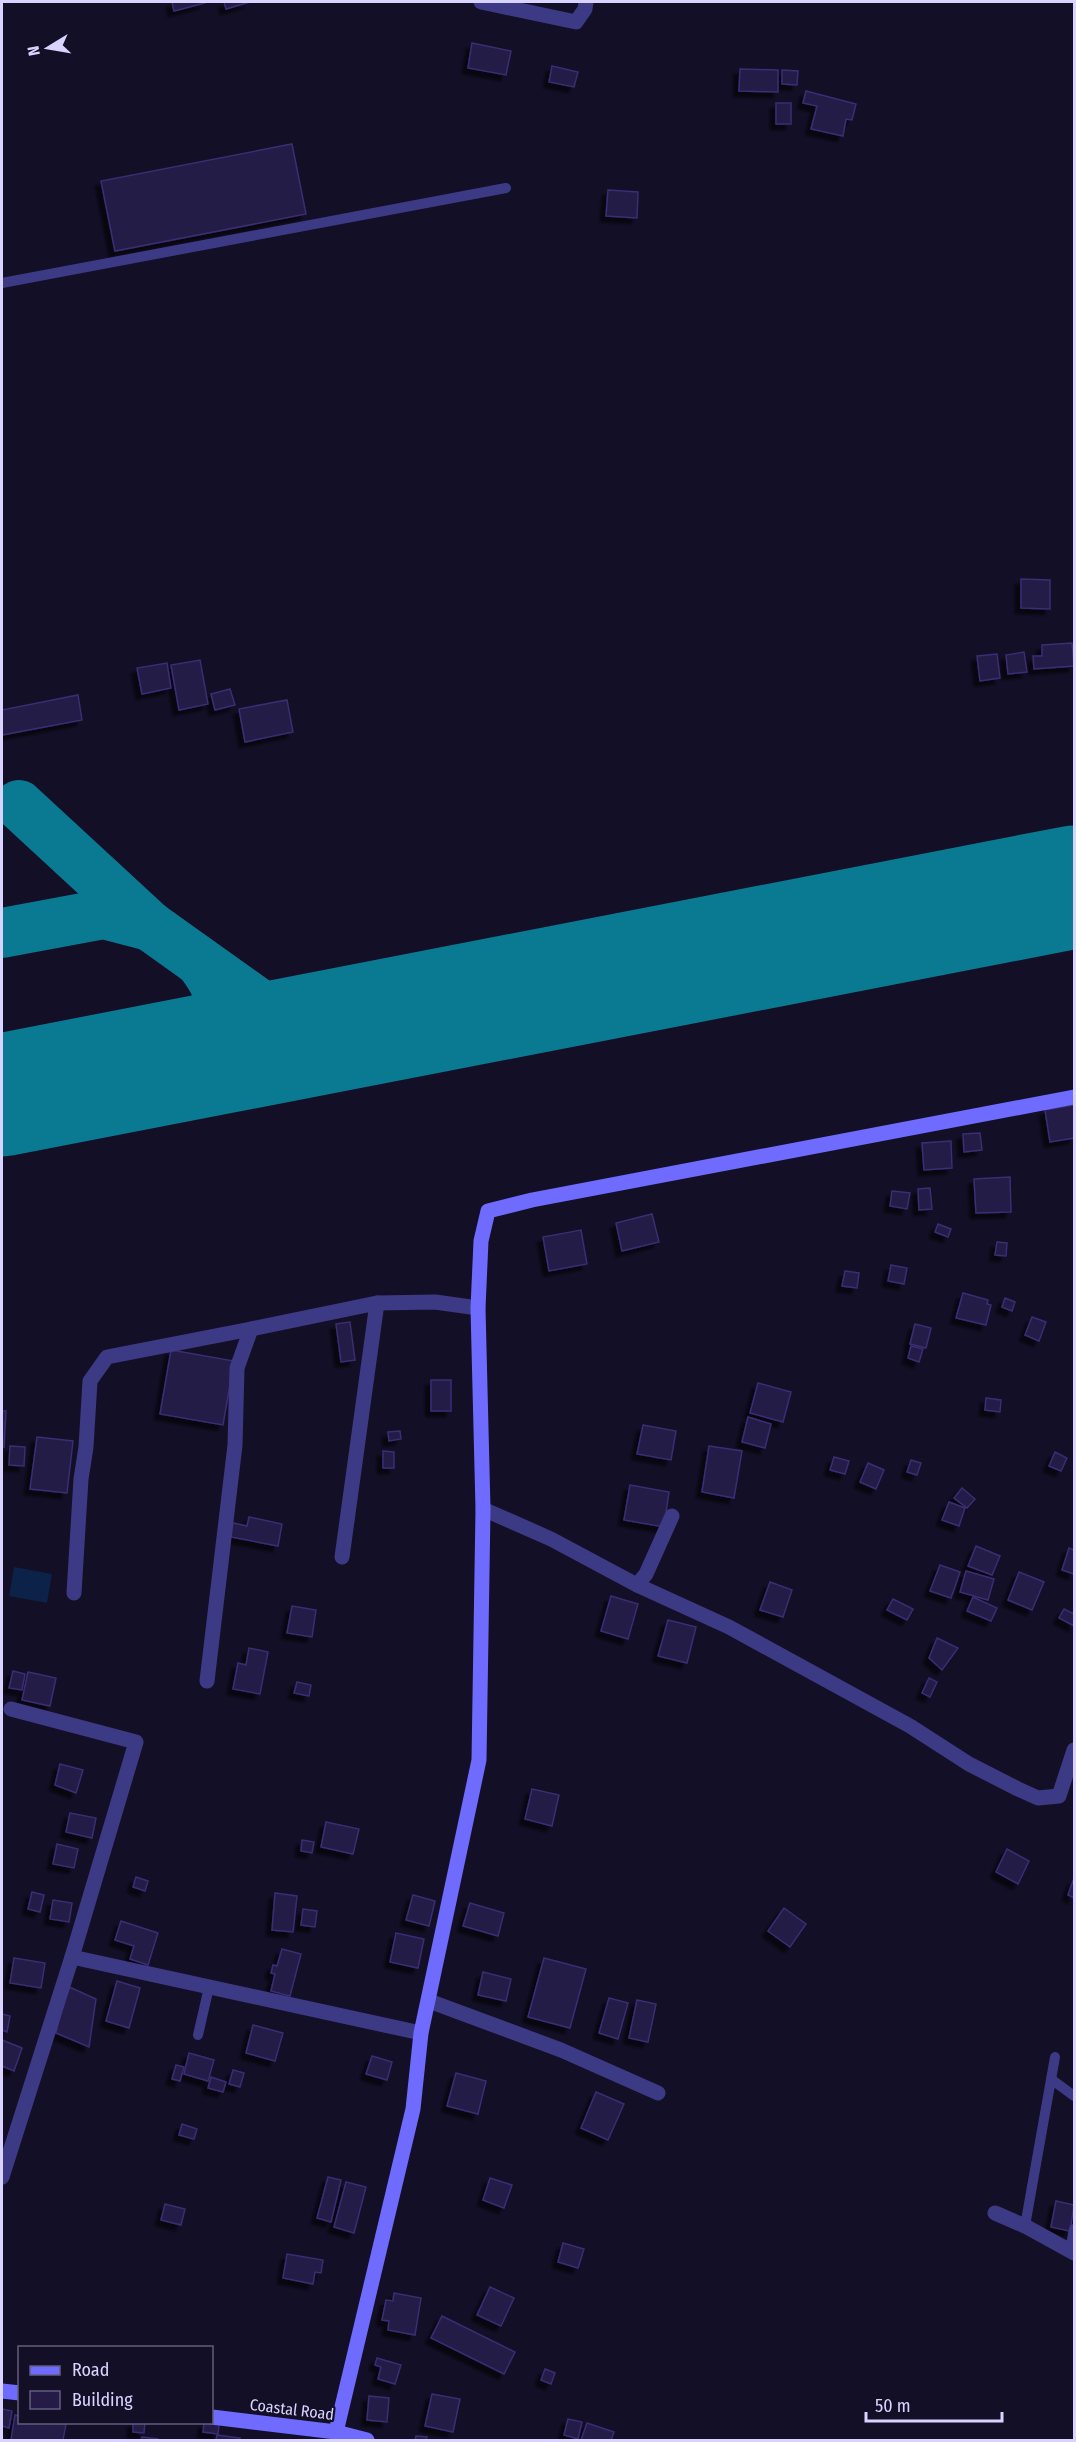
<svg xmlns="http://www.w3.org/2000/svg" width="1076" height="2442" font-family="'Fira Sans Condensed',sans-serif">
	<defs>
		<filter id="shadow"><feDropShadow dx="-5.5" dy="5.5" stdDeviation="1.5" flood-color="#0009"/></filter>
	</defs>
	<rect width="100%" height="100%" fill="#130f26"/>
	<path fill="#0c2248" d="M14,1567L52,1574L47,1603L9,1596Z"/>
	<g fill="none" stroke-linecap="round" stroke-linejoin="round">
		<g stroke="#0a7a92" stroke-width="50">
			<path d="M19,805L150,926L304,1036"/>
			<path d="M2,933L104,914L150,926"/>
			<path d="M138,1068C156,1063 186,1059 201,1050C220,1038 222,1006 215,986C212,978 206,970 201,963"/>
		</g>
		<path stroke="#0a7a92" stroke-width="123" d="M2,1095L1074,887"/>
	</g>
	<g fill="#241b47" stroke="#3b2d73" stroke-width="1.5" filter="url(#shadow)">
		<path d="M172,2H205V3L174,11Z"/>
		<path d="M224,2H250L226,9Z"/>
		<path d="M472,43L511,51L506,75L468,68Z"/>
		<path d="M552,66L578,72L574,87L549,82Z"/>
		<path d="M740,69L778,70V92L739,91Z"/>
		<path d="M782,70L798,71L797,85L782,84Z"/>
		<path d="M806,91L856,104L852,120L846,119L843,136L811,129L817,106L803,103Z"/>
		<rect x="776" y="103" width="15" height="21"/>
		<path d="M292,144L306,214L115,251L101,181Z"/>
		<path d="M608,190L638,192L637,218L606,216Z"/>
		<path d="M1021,579L1050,580V609L1021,608Z"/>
		<path d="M1072,643L1074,666L1034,669L1033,656H1042V645Z"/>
		<path d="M1024,652L1027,672L1008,674L1006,655Z"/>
		<path d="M997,654L1000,678L980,681L977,656Z"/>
		<path d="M200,660L208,704L179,710L171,665Z"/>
		<path d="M167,663L171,688L142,694L137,668Z"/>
		<path d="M230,689L235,705L215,710L211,694Z"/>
		<path d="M78,695L82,720L2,735V710Z"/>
		<path d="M287,700L293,732L245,742L239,709Z"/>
		<path d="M1074,1105V1138L1050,1142L1045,1110Z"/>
		<path d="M980,1133L982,1150L964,1152L963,1134Z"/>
		<path d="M951,1141L952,1168L924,1170L922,1143Z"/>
		<path d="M1010,1177L1011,1212L976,1213L974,1179Z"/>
		<path d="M930,1188L932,1209L919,1210L918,1189Z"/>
		<path d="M892,1191L910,1193L907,1209L890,1206Z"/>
		<path d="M652,1214L659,1242L622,1251L616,1223Z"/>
		<path d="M938,1224L951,1229L948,1237L935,1232Z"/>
		<path d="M581,1230L587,1264L549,1271L543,1237Z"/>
		<path d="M997,1242L1007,1243L1006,1256L995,1255Z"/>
		<path d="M891,1265L907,1268L904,1284L888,1281Z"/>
		<path d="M845,1271L859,1273L857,1288L842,1286Z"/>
		<path d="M963,1293L988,1300L987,1304L991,1305L986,1325L956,1318Z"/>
		<path d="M1005,1298L1015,1302L1012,1311L1002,1307Z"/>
		<path d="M1032,1317L1046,1322L1039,1341L1025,1335Z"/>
		<path d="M350,1322L355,1360L341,1362L336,1324Z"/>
		<path d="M915,1324L931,1328L926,1348L910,1344Z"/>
		<path d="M911,1346L923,1349L919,1362L908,1358Z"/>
		<path d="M171,1350L234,1361L223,1425L160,1414Z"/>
		<rect x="431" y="1380" width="20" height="31"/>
		<path d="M758,1383L791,1392L783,1422L750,1413Z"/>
		<path d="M986,1398L1001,1400L1000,1412L985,1410Z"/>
		<path d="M2,1411H6L4,1447L2,1446Z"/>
		<path d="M748,1417L771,1424L765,1448L742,1442Z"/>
		<path d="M643,1425L676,1431L671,1460L637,1454Z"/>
		<path d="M400,1431L401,1439L389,1441L388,1432Z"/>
		<path d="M37,1437L73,1441L67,1493L30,1489Z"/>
		<path d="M10,1446L25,1447L24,1466L9,1465Z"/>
		<path d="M709,1446L742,1451L734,1498L702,1492Z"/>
		<path d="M383,1451L394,1452V1468H383Z"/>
		<path d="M1055,1452L1067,1458L1061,1471L1049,1466Z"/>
		<path d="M834,1457L849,1461L845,1474L830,1470Z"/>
		<path d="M911,1460L921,1463L917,1475L907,1472Z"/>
		<path d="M868,1463L884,1470L876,1489L860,1482Z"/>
		<path d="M630,1485L669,1492L664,1527L624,1520Z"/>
		<path d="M962,1488L975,1499L967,1508L954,1498Z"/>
		<path d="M949,1502L965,1508L959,1526L942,1520Z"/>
		<path d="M249,1517L282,1524L278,1546L231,1537L233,1523L247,1526Z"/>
		<path d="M976,1546L1000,1556L992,1575L968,1566Z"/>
		<path d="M1069,1548L1074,1550V1574L1062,1570Z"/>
		<path d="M940,1565L960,1572L951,1598L930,1591Z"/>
		<path d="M966,1571L994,1579L988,1600L960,1592Z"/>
		<path d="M1019,1572L1044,1582L1032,1610L1008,1600Z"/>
		<path d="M770,1582L792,1590L783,1617L760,1610Z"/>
		<path d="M611,1596L638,1604L628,1639L601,1631Z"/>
		<path d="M973,1597L997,1608L991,1621L967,1611Z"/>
		<path d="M893,1599L913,1609L907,1620L887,1610Z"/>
		<path d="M292,1606L316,1610L312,1637L287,1633Z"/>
		<path d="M1064,1609L1074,1614V1626L1059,1618Z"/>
		<path d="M668,1620L696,1627L687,1663L658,1656Z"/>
		<path d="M937,1638L958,1648L942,1670L929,1658Z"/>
		<path d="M249,1648L268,1652L260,1694L233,1689L238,1663L246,1665Z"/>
		<path d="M13,1671L25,1674L22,1690L9,1688Z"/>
		<path d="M28,1672L56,1678L50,1706L22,1700Z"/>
		<path d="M929,1678L937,1682L930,1697L922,1693Z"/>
		<path d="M297,1682L311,1685L309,1696L294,1693Z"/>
		<path d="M60,1764L83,1770L76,1793L55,1785Z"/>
		<path d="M532,1789L559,1795L552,1826L525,1819Z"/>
		<path d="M70,1813L96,1818L92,1838L66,1832Z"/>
		<path d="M326,1822L359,1829L353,1854L321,1847Z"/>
		<path d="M302,1840L314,1842L312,1853L301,1851Z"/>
		<path d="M57,1844L78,1849L74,1868L53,1864Z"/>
		<path d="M1007,1849L1029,1861L1018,1884L996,1872Z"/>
		<path d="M136,1877L148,1881L145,1891L133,1887Z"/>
		<path d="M1074,1878V1898L1068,1895Z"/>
		<path d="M32,1892L44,1895L40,1912L28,1909Z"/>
		<path d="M275,1893L297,1896L293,1932L272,1930Z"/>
		<path d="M413,1895L435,1901L429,1926L406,1920Z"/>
		<path d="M53,1900L72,1903L69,1922L50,1919Z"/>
		<path d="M470,1903L504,1913L498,1936L463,1926Z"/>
		<path d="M784,1908L806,1924L790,1947L768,1931Z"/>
		<path d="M303,1909L317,1911L315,1927L301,1925Z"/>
		<path d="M121,1921L158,1933L148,1965L130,1959L134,1946L115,1940Z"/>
		<path d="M396,1933L424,1939L418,1968L390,1962Z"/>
		<path d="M282,1949L301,1954L290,1996L271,1991L275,1974L271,1973L273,1965L277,1966Z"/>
		<path d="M14,1958L45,1963L41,1988L10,1983Z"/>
		<path d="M544,1958L586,1969L570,2028L528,2017Z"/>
		<path d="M483,1972L511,1979L506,2001L478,1995Z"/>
		<path d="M117,1981L140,1988L129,2028L106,2021Z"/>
		<path d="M67,1986L96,1999L89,2047L56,2033Z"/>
		<path d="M609,1998L628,2003L618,2039L599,2033Z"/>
		<path d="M637,2000L656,2004L648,2042L629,2038Z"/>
		<path d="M2,2014L10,2016L7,2032L2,2030Z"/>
		<path d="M253,2025L283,2033L275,2061L246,2053Z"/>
		<path d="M2,2040L22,2048L14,2071L2,2066Z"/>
		<path d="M189,2053L214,2060L208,2081L184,2074Z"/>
		<path d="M372,2056L392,2062L387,2080L366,2074Z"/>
		<path d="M176,2065L184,2067L180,2081L172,2079Z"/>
		<path d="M233,2070L244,2073L240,2087L229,2084Z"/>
		<path d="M456,2073L486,2081L478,2114L447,2106Z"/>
		<path d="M211,2077L226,2082L223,2092L208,2088Z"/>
		<path d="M596,2092L624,2104L608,2140L581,2128Z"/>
		<path d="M182,2124L197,2129L194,2139L179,2135Z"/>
		<path d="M328,2177L341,2180L331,2222L317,2218Z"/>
		<path d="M490,2178L512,2185L504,2208L483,2200Z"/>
		<path d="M346,2182L366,2187L354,2233L334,2227Z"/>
		<path d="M1056,2201L1074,2205L1070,2231L1051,2227Z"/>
		<path d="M165,2204L185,2209L181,2225L161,2220Z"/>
		<path d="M563,2243L584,2249L578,2268L558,2262Z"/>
		<path d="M287,2254L323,2260L321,2273L315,2272L313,2284L283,2278Z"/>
		<path d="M490,2287L514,2298L501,2326L477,2315Z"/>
		<path d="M394,2293L421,2298L415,2335L388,2330L389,2321L382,2320L386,2300L393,2301Z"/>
		<path d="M442,2316L515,2352L504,2374L431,2338Z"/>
		<path d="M377,2358L401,2365L395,2384L378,2379L381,2367L375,2365Z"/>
		<path d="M545,2369L555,2373L551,2384L541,2380Z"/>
		<path d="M432,2394L460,2399L453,2432L425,2426Z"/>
		<path d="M369,2396L389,2398L387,2422L367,2420Z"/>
		<path d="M2,2409L12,2411L9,2428L2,2426Z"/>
		<path d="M15,2415L20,2416V2422L66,2424L63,2440H11Z"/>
		<path d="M568,2419L582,2422L578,2439L564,2435Z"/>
		<path d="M133,2422H145L144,2433L133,2432Z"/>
		<path d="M204,2423L219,2425L218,2434L203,2432Z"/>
		<path d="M587,2423L614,2432L611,2440H581Z"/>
		<path d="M217,2435L240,2438L239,2440H216Z"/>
		<path d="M416,2436L427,2437L426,2440H415Z"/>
		<path d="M142,2437L158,2439V2440H141Z"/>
	</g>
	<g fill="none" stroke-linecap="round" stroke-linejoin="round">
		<g stroke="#3d3a85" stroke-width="10">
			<path d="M2,283L506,188"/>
			<path d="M198,2035L209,1987"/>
			<path d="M1051,2079L1074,2096"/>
			<path d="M1025,2226L1055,2057"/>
			<path d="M1070,2251L1074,2229"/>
		</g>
		<g stroke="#3d3a85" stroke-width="15">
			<path d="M481,2L576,22L585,9L586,2"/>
			<path d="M483,1509L551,1539L637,1585L646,1574L672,1516"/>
			<path d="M342,1557L377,1303L435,1302L478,1308"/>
			<path d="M637,1585L729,1627L910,1726L969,1764L1018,1789L1038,1798L1059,1796L1074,1750"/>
			<path d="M74,1593L81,1479L86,1447L90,1381L107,1357L251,1329"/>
			<path d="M207,1681L235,1445L237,1368L251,1329L377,1303"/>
			<path d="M72,1957L421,2033"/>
			<path d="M429,2001L561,2050L658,2093"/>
			<path d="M2,2177L72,1957L136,1742L11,1709"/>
			<path d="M995,2213L1025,2226L1074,2253"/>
		</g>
		<g stroke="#6f6bff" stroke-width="15">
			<path d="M2,2391L20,2393"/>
			<path d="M212,2417L336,2432L367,2440"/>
			<path d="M336,2432L413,2109L421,2033L479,1760L483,1509L478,1308L481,1241L488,1211L532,1200L1074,1097"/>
		</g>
	</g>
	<g text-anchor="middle" stroke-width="4.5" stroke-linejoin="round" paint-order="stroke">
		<g font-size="16" fill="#d9d4ff" stroke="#130f26">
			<text transform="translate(292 2409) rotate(7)" y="6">Coastal Road</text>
		</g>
	</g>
	<rect width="1076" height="2442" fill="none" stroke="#d9d4ff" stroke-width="6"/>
	<rect x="18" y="2346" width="195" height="78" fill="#130f26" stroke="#625e7d" stroke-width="1.5"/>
	<rect x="30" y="2366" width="30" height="9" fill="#6f6bff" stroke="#625e7d" stroke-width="1.5"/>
	<text x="72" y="2376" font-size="18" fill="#d9d4ff">Road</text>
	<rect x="30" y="2391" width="30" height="18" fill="#241b47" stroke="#625e7d" stroke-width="1.5"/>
	<text x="72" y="2406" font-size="18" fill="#d9d4ff">Building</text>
	<g transform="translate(48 48) rotate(259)" stroke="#130f26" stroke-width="4.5" paint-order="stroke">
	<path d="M0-4.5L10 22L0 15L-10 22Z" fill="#d9d4ff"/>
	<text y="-9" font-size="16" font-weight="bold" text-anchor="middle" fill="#d9d4ff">N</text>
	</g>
	<path d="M866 2412v9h136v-9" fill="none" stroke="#d9d4ff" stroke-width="3"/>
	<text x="875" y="2412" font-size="18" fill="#d9d4ff" stroke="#130f26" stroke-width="4.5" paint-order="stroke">50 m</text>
</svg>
